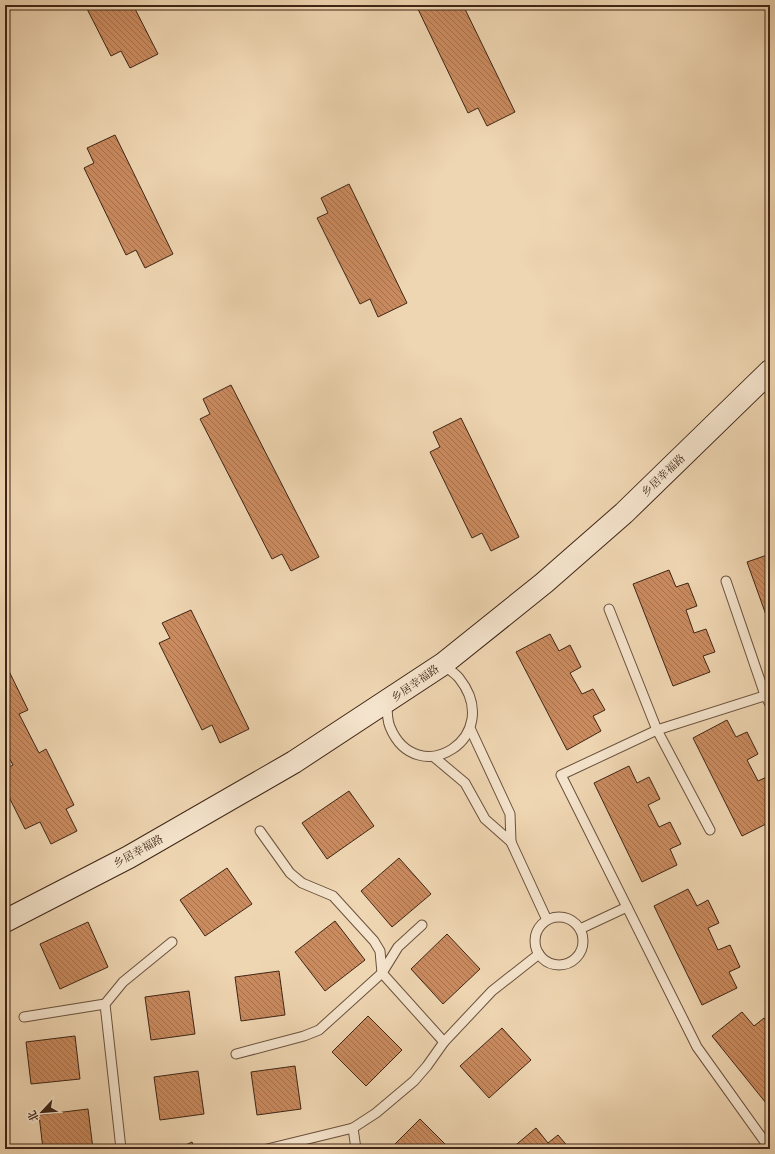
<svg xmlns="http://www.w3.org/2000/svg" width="775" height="1154" font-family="Alegreya,'Noto Serif SC',serif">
	<defs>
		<pattern id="building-back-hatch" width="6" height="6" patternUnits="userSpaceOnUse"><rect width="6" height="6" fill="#ca8b5f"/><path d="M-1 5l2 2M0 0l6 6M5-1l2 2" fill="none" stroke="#a5714d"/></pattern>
	</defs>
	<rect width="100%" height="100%" fill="#efd6b2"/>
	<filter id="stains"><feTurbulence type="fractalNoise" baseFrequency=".005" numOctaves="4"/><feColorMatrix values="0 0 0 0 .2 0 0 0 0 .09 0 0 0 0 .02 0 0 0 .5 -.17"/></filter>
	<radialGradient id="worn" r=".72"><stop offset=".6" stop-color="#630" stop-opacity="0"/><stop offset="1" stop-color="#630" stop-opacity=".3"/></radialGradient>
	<g fill="url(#building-back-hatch)" stroke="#3e2515">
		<path d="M85,5H133L158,54L130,68L121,51L111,56Z"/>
		<path d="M416,5H463L515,112L487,126L478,108L468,113Z"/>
		<path d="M115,135L173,254L145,268L136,250L126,255L84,168L94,163L87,148Z"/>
		<path d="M349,184L407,303L378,317L370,299L360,304L317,218L328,213L321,198Z"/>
		<path d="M231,385L319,557L291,571L282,554L272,559L200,419L210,414L203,399Z"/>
		<path d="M461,418L519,537L491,551L482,533L472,538L430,452L440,447L433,432Z"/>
		<path d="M770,554V626L747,562Z"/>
		<path d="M669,570L676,587L688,583L697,606L686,610L694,633L706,629L715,652L703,656L710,672L673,686L633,584Z"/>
		<path d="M191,610L249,729L220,743L212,725L202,730L159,643L170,638L162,623Z"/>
		<path d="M550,634L559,651L570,645L581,667L570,673L582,694L593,689L605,710L593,716L601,731L567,750L516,652Z"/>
		<path d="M5,663L28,710L19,714L39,753L46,749L74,805L66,809L77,831L51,844L40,822L25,829L5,789V769L13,765L5,750Z"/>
		<path d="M727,720L736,737L747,732L758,754L747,760L758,781L769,776L770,778V822L742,836L693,738Z"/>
		<path d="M629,766L637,783L649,777L660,799L648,805L659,827L670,822L681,844L670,849L677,865L642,882L594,783Z"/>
		<path d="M349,791L374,826L327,859L302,823Z"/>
		<path d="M399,858L431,894L392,927L361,891Z"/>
		<path d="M227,868L252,904L205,936L180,900Z"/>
		<path d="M688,889L697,906L708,900L719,923L708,928L718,950L730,945L740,967L729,972L737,988L702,1005L654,906Z"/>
		<path d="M335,921L365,960L325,991L295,952Z"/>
		<path d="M88,922L108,967L60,989L40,944Z"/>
		<path d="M447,934L480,969L443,1004L411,969Z"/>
		<path d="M279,971L285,1015L241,1021L235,977Z"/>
		<path d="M189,991L195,1034L151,1040L145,997Z"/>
		<path d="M742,1012L754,1026L764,1018L770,1026V1108L712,1036Z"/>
		<path d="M368,1016L402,1050L366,1086L332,1052Z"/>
		<path d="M502,1028L531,1060L489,1098L460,1066Z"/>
		<path d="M75,1036L80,1079L31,1084L26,1042Z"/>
		<path d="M295,1066L301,1109L257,1115L251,1072Z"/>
		<path d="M198,1071L204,1114L160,1120L154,1077Z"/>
		<path d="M88,1109L93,1149H43L39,1115Z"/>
		<path d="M420,1119L450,1149H390Z"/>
		<path d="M536,1128L548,1143L558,1135L570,1149H511Z"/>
		<path d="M192,1142L195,1149H177Z"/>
	</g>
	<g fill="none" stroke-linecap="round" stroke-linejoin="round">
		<g stroke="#6a513c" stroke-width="11">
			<g id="lane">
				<path d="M726,581L765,695L770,704"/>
				<path d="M609,609L657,730L710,830"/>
				<path d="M387,703C387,710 387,720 390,727C417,792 506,737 459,678C455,673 448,669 443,664"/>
				<path d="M434,757L465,783L485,819L511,842L510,814L470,728"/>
				<path d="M260,831L290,873L302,883L333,896L374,941L380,951L382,973L444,1042"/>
				<path d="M511,842L547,920"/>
				<circle cx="559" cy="941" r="24"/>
				<path d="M580,929L627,907"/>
				<path d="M24,1017L105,1004"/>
				<path d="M236,1054L304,1036L319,1030L382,973L398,947L422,925"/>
				<path d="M353,1128L356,1149"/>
				<path d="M121,1149L105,1004L123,982L172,942"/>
				<path d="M267,1149L353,1128L376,1113L414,1081L427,1066L444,1042L492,991L539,954"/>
				<path d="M770,1149L697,1047L561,775L657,730L770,694"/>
			</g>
		</g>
		<g stroke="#3e2515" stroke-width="24">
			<path id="secondary" d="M5,921L129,857L294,762L443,664L544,583L624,513L770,371"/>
		</g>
		<use href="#lane" stroke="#f5e4cd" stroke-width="9"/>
		<use href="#secondary" stroke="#f5e4cd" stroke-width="22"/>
	</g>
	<g text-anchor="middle" stroke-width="3" stroke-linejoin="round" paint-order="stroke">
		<g font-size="11" fill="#3e2515" stroke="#f5e4cd">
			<text transform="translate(663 475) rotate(-44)" y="4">乡居幸福路</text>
			<text transform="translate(415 683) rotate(-35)" y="4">乡居幸福路</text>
			<text transform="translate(138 851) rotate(-29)" y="4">乡居幸福路</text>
		</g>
	</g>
	<rect width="775" height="1154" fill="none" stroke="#efd6b2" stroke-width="20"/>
	<rect x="6" y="6" width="763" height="1142" fill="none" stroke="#3e2515" stroke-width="2"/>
	<rect x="10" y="10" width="755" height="1134" fill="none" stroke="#3e2515"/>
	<g transform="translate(42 1112) rotate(244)" stroke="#f5e4cd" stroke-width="3" paint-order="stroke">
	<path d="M0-3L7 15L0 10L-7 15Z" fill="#3e2515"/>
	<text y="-6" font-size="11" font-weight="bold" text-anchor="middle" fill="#3e2515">北</text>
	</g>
	<rect width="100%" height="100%" filter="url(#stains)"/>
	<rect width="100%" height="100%" fill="url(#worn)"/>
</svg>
